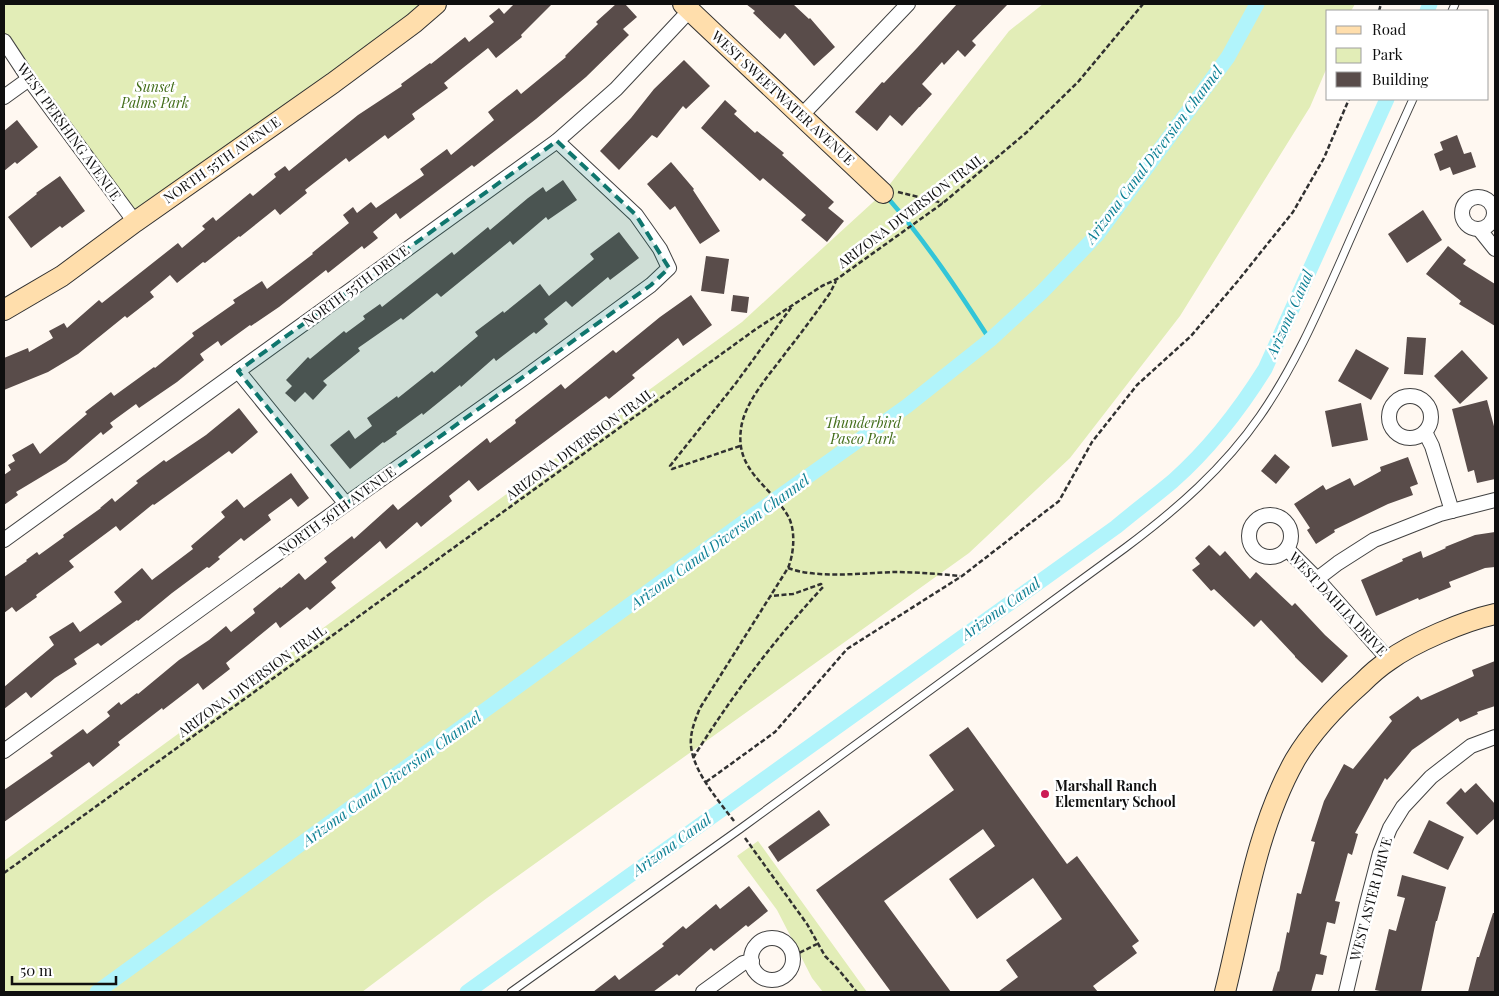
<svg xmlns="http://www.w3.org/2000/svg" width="1499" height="996" font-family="'Playfair Display',serif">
	<rect width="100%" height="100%" fill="#fff8f1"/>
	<g fill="#e2edb7">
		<path d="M4,4H436L135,222L4,41Z"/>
		<path d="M1043,4H1355L1351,11H1328V65L1310,107L1180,316L1070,458L969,553L487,898L362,992H4V861L742,322L883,193L1009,31Z"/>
		<path d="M758,841L867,992H823L812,978L777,910L737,856Z"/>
	</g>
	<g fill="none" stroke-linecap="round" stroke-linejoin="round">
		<path stroke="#32c5d8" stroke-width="4.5" d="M887,197C926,242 958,290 990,340"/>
		<g stroke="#b1f4fb" stroke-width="15">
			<path d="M1427,11L1430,4"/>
			<path d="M97,992L759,511L907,406L990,340L1042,292L1097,235L1228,57L1257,4"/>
			<path d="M467,992L1116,527C1135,511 1154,497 1173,481C1209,449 1240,409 1265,369L1387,99"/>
		</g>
	</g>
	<g fill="#594c4a">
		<path d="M514,4H552L521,35L522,37L496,58L488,48L444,83L448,88L412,114L415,119L388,139L385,135L349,162L346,158L305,190L307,193L280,215L275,209L240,237L239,236L205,263L203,262L177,283L170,275L150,292L154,297L127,318L125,316L78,354L48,372L4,390V358L28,348L29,352L53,338L49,331L64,323L67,328L99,300L102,303L178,243L182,248L205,229L202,226L213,217L216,221L250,193L253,196L276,177L274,174L285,166L289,171L358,115L402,86L401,84L430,63L431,64L465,37L469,42L494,22L489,16L499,8L504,14Z"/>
		<path d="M616,4H625L637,17L623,29L629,35L586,77L536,119L474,167L472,165L400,219L396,213L373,232L378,238L364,249L362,246L328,273L326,270L279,307L251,326L250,325L221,346L218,341L200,354L204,360L177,382L139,408L136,404L110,423L113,427L103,435L101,432L66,462L16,492L18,495L4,505V475L11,470L8,465L15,461L12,455L33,443L40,454L87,414L85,412L111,392L114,396L154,367L155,368L194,336L192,333L235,303L233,300L262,281L267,289L313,254L312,253L349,223L343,215L353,207L357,213L371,202L376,208L424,175L420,169L447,149L451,155L494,120L488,112L517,89L521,94L566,57L565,56L598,24L596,22Z"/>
		<path d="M746,4H793L809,19L810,18L835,47L814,66L785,33L780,39L753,13L755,11Z"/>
		<path d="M957,4H1008L972,41L976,45L965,57L958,50L944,65L942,62L922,84L932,94L920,107H919L902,126L890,115L877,131L855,112L882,82L884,83L917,48Z"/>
		<path d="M684,60L710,86L686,109L683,106L657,138L652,135L619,170L600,151L631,118L654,89Z"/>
		<path d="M725,100L737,111L734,114L755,133L757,131L784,153L782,155L834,202L828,208L844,221L827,242L801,220L806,215L763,178L760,181L701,128Z"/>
		<path d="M17,120L38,147L17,164L15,162L4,171V131Z"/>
		<path d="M1457,135L1464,154L1471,152L1476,167L1453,175L1450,167L1440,171L1434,154L1443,150L1440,142Z"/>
		<path d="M671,162L694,189L693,190L720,231L700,244L675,206L670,210L647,184Z"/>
		<path d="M60,176L85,211L62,228L60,226L31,248L8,217L37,194L36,193Z"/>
		<path d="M563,180L577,200L548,220L546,217L513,245L510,241L441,297L437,293L403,320L401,318L358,348L360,351L323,381L327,385L313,400L305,392L295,402L285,393L292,386L286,380L308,357L310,359L344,331L346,333L365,319L363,316L380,304L382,307L452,252L454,255L488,227L490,230L528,198L543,187L546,192Z"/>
		<path d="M1423,210L1442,240L1407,263L1388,234Z"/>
		<path d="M619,232L639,258L610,280L608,277L572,307L566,301L544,319L548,324L536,334L534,332L496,361L494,358L461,387L460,385L423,415L422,413L396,432L397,434L384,443L383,442L350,469L330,445L349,430L355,439L372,426L367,418L397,396L398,398L432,371L434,373L478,336L475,332L503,311L504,313L540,284L549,296L594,259L590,254Z"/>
		<path d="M1448,246L1466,260L1463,264L1495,284V326L1459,304L1461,301L1426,274Z"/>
		<path d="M706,256L729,259L724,294L701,291Z"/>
		<path d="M691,295L712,325L683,346L678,338L632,375L635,378L609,399L606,396L478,491L469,480L449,496L452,501L421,527L417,522L386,549L380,541L331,582L336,588L310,610L307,607L280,628L276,622L226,663L230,669L203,690L198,683L163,710L162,708L118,742L120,745L93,767L89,762L4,822V790L53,756L50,753L83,729L87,734L110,716L107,712L119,702L121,705L137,693L138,694L179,660L209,640L226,626L231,632L255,613L253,609L280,587L281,588L299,573L305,580L327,562L324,558L352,536L354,539L393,504L398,510L487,438L490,443L516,423L515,420L561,384L565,389L613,350L616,353L660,317Z"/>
		<path d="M733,295L749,297L747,313L731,311Z"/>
		<path d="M1407,337L1426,338L1423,375L1404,374Z"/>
		<path d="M1356,349L1389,368L1371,400L1338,381Z"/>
		<path d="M1462,350L1488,378L1460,404L1434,376Z"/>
		<path d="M1487,400L1495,430V479L1477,483L1474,470L1468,472L1452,409Z"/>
		<path d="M1361,403L1368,440L1332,447L1325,411Z"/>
		<path d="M239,408L258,432L232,454L229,451L154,505L153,504L120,531L116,526L69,561L74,567L36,595L37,597L16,612L12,607L4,613V577L27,561L26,560L37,552L39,555L64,537L63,535L101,508H100L112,498L115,502L138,483L136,481L164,460L166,462L206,435Z"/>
		<path d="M1275,454L1290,467L1276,484L1261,471Z"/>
		<path d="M1408,457L1418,484L1410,487L1413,495L1388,504L1334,530L1335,532L1316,544L1307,530L1310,528L1294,504L1323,485L1326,490L1350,478L1354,486L1381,471L1380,467Z"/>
		<path d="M291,473L309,498L298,507L291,498L268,515L271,520L244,541L241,538L218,557L220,559L209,568L207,567L172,593L138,621L137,620L101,646L98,643L74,659L77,664L55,678L31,698L26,692L4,709V687L54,645L49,637L73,622L80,632L122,602L114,592L142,568L152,580L193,549L191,546L225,517L221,512L237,499L244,508Z"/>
		<path d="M1495,532V567L1485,568L1449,582L1451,587L1419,600L1418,598L1376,616L1361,580L1403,561L1402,559L1421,551L1423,558L1446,548L1445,547L1475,535Z"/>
		<path d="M1209,545L1220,556L1225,551L1250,579L1256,572L1292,606L1295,603L1325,635L1348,656L1322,683L1295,657V656L1261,620L1254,627L1214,589L1211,591L1192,570L1200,564L1195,558Z"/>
		<path d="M1495,661V706L1477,712L1478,714L1460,722L1458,718L1412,750L1387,780L1385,778L1355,833L1358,834L1352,855L1348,853L1335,901L1340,902L1335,924L1327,922L1320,954L1327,956L1323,975L1316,974L1311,992H1272L1278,971L1279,972L1287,932L1289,933L1297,893L1301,894L1315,842L1311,841L1324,801L1344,764L1353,769L1392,721L1389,717L1418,696L1421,700L1474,676L1472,670Z"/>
		<path d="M968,727L1067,864L1077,856L1139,941L1132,946L1137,953L1093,986L1098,992H998L1018,977L1006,960L1062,919L1033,878L977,919L949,879L995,846L983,829L884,901L951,992H891L816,890L954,790L929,755Z"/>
		<path d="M1476,783L1495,804V818L1477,835L1446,803L1461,788L1465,793Z"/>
		<path d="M819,810L830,825L778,862L768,847Z"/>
		<path d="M1429,820L1464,837L1448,870L1413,853Z"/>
		<path d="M1402,875L1446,887L1437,921H1436L1421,992H1385L1375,990L1389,929L1396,931L1405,898L1397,896Z"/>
		<path d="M749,886L768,911L748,927L746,925L714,951L711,948L679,976L677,974L653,992H593L615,975L619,980L664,946L662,944L683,926L686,929L716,904L720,909Z"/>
		<path d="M1493,913H1495V992H1468L1477,957H1479Z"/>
	</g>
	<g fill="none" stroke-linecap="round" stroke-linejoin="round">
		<g stroke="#424242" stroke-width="9">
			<g id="lane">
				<path d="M1452,11L1455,4"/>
				<path d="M511,992L740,829L1125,548C1176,510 1224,468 1260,416C1294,367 1318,312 1342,258C1365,205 1389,152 1413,99"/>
			</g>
		</g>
		<g stroke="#424242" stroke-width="16">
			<g id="street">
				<path d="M4,41L29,79L135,222"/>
				<path d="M4,97L29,79"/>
				<path d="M802,115L908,4"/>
				<circle cx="1478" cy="213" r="16"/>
				<path d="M1479,229L1495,249"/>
				<path d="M238,371L346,504"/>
				<circle cx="1410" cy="417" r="21"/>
				<path d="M1425,432L1432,446L1452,511"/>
				<circle cx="1270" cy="536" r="21"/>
				<path d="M4,540L557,141L616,89L690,10"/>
				<path d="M1287,549L1317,579L1389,660"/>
				<path d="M1317,579L1338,563L1374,540L1440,514L1495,500"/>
				<path d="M4,751L346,504L524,378L651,285L669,268L660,249L636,215L557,141"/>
				<circle cx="772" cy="959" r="21"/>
				<path d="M703,992L743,963L752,961"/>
				<path d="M1346,992L1366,907L1380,853L1390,828L1403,807L1431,777L1471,746L1495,737"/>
			</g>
		</g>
		<g stroke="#313131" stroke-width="22">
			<g id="secondary">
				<path d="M683,4L883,193"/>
				<path d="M4,310L62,276L135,222L333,83L414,23L436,4"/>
				<path d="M1225,992C1244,916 1256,829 1295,760C1312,731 1337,705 1362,683C1370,675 1379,667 1388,661C1414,642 1464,621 1495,614"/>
			</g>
		</g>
		<g stroke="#313131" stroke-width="2.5" stroke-dasharray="5 2.5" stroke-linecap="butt">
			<path d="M1379,11L1381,4"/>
			<path d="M898,192L943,203"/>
			<path d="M740,446L672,469L670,466L736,383L793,305"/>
			<path d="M788,568C817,579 864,573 895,572C917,572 939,574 960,576"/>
			<path d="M693,758C731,697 774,640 823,587L821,584L793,594L770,596"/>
			<path d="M706,782L775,732L847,649L962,576L1059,501L1092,442L1137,385L1191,336L1237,282L1293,212L1324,158L1349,99"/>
			<path d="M734,821C718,800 688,766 691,738C692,727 696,718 700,708L788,568C794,554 796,530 788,516C770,485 735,471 741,429C744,402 771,373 787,351C802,332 816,313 830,293L836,281"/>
			<path d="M745,838L807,924L825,956L838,969L857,992"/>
			<path d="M4,873L756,329L822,286L837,279L943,203L1027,132L1078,82L1143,4"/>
			<path d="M793,956L817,944"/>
		</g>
		<use href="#lane" stroke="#fff" stroke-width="7"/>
		<use href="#street" stroke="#fff" stroke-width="14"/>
		<use href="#secondary" stroke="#ffdeac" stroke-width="20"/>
	</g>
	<path fill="#0f766e" fill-opacity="0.2" stroke="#0f766e" stroke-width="4" stroke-dasharray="10 6" stroke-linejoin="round" d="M557,141L636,215L669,268L651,285L346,504L238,371Z"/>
	<circle fill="#cb1b55" stroke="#fff" stroke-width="2" cx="1045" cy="794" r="5"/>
	<g text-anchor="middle" stroke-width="5" stroke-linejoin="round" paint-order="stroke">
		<g font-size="14" font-style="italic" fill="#426d19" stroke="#fff">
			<text x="155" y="92">Sunset<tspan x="155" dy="16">Palms Park</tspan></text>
			<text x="863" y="428">Thunderbird<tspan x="863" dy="16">Paseo Park</tspan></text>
		</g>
		<g font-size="14" fill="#0f0f0f" stroke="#fff">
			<text transform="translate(783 98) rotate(43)" y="5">WEST SWEETWATER AVENUE</text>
			<text transform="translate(69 132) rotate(54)" y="5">WEST PERSHING AVENUE</text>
			<text transform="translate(222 160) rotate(-35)" y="5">NORTH 55TH AVENUE</text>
			<text transform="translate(911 211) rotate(-37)" y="5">ARIZONA DIVERSION TRAIL</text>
			<text transform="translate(356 286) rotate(-36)" y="5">NORTH 55TH DRIVE</text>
			<text transform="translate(580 444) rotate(-36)" y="5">ARIZONA DIVERSION TRAIL</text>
			<text transform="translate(337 511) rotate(-36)" y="5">NORTH 56TH AVENUE</text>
			<text transform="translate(1338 604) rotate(47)" y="5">WEST DAHLIA DRIVE</text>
			<text transform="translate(252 681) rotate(-36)" y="5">ARIZONA DIVERSION TRAIL</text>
			<text transform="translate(1371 899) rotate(-75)" y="5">WEST ASTER DRIVE</text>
		</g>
		<g font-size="14" font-weight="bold" fill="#0f0f0f" stroke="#fff" text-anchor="start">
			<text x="1055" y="791">Marshall Ranch<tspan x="1055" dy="16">Elementary School</tspan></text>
		</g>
		<g font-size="15" font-style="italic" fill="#0e8095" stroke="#fff">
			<text transform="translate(1154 155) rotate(-53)" y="5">Arizona Canal Diversion Channel</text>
			<text transform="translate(1290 314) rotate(-66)" y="5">Arizona Canal</text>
			<text transform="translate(720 542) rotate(-36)" y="5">Arizona Canal Diversion Channel</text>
			<text transform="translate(1001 609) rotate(-36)" y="5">Arizona Canal</text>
			<text transform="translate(392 779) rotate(-36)" y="5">Arizona Canal Diversion Channel</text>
			<text transform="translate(672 845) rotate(-36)" y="5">Arizona Canal</text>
		</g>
	</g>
	<rect width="1499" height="996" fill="none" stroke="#0f0f0f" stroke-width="10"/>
	<rect x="1326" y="10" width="162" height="90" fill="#ffffff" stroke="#9f9f9f"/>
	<rect x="1336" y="26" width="25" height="8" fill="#ffdeac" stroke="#9f9f9f"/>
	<text x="1372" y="35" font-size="15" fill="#0f0f0f">Road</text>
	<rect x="1336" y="48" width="25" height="15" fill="#e2edb7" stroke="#9f9f9f"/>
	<text x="1372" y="60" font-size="15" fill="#0f0f0f">Park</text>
	<rect x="1336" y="72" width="25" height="15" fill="#594c4a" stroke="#9f9f9f"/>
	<text x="1372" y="85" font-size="15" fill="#0f0f0f">Building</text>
	<path d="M12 976v8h104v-8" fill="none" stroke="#0f0f0f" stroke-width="2.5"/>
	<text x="20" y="976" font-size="15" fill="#0f0f0f" stroke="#ffffff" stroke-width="4" paint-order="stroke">50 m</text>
</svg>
